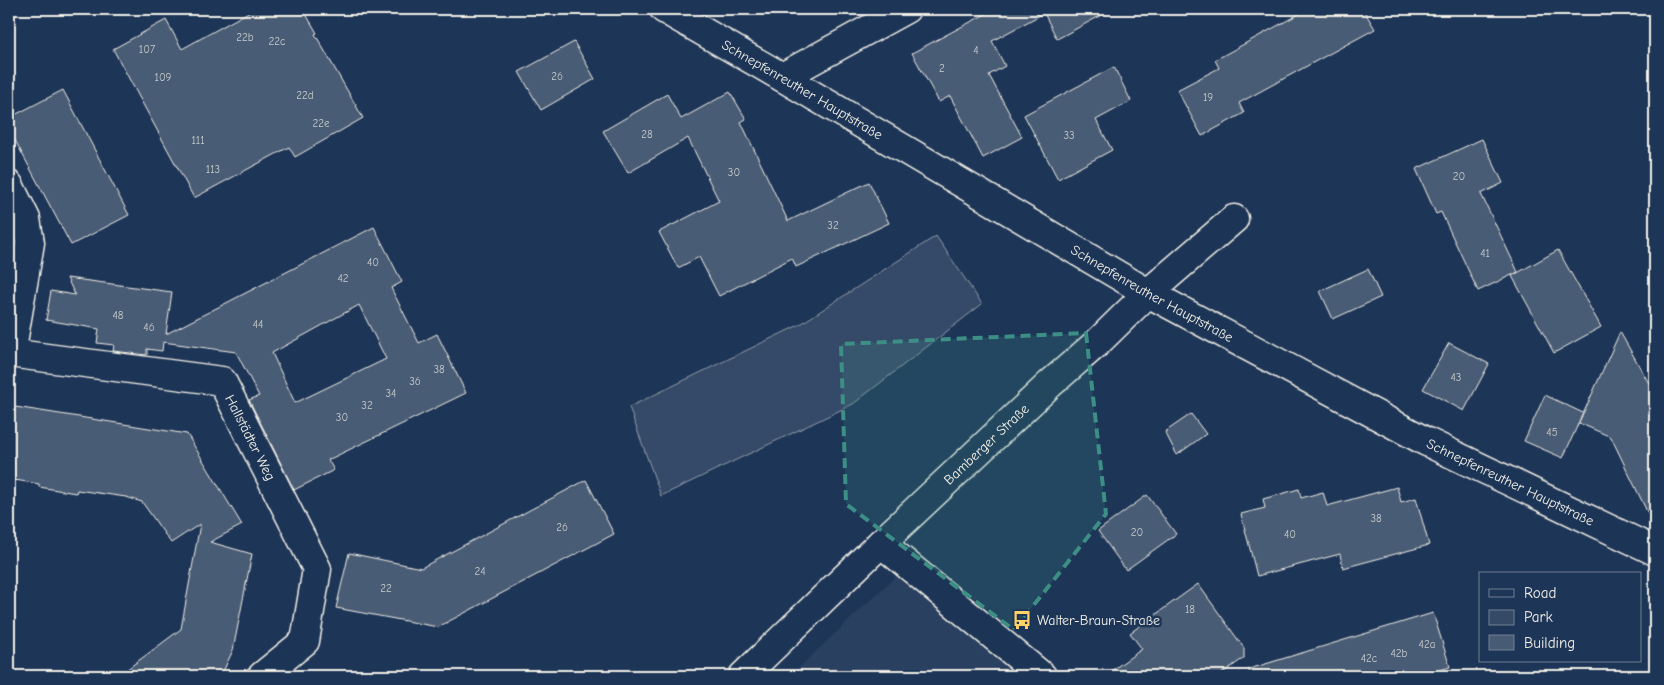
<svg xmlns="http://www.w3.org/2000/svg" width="1664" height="685" font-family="'Comic Neue',sans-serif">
	<rect width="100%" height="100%" fill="#1d3557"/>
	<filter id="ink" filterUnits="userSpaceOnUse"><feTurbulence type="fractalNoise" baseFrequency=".02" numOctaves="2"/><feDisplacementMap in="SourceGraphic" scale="10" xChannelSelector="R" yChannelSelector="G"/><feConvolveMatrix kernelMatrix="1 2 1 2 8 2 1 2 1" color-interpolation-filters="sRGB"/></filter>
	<g filter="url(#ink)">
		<path fill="#2a4060" d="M913,560L1060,676H790Z"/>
		<path fill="#354a67" stroke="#949ea8" d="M936,236L982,304L853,404L661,496L629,407L799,325Z"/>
		<g fill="#485b74" stroke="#f4f1e8" fill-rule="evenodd">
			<path d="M254,9H303L317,33L315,34L363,118L295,157L289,147L194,198L113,49L166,20L182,49Z"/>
			<path d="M995,9H1113L1057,39L1044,13L992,41L1005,66L989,75L1022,137L983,158L950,96L939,102L912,53Z"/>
			<path d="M1308,9H1363L1375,29L1239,103L1244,113L1202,136L1177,90L1219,68L1215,60Z"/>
			<path d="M574,42L595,79L541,110L519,72Z"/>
			<path d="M1114,67L1131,101L1096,120L1112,150L1058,179L1024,115Z"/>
			<path d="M63,90L129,215L71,245L9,129V118Z"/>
			<path d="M730,92L746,119L741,122L788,221L869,182L889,223L796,267L792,258L719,296L699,257L678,268L659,232L719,201L688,138L628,173L603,131L667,94L681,119Z"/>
			<path d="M1482,139L1503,183L1481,194L1518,272L1478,291L1441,212L1436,214L1416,169Z"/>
			<path d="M374,227L402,282L391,288L419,343L437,334L466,393L328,460L334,470L294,490L249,400L259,396L236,352L163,342L162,351L147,349V355L113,351L114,345L97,343L99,329L46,320L51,291L75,295L67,278L172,292L166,334ZM359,305L386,359L295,403L272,353Z"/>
			<path d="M1558,250L1601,327L1554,353L1512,276Z"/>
			<path d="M1368,269L1381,297L1333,319L1320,291Z"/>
			<path d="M1620,332L1655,394V528L1611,437L1579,423Z"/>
			<path d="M1449,343L1489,364L1464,411L1423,389Z"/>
			<path d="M1545,395L1583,413L1563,458L1524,441Z"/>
			<path d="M9,406L187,434L242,525L210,542L252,554L233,650L221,676H118L181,629L200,524L171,543L142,502L126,497L77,490L76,493L39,487V484L9,479Z"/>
			<path d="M1191,414L1206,434L1177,455L1165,432Z"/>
			<path d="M586,480L614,534L438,627L336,608L349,553L421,568Z"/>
			<path d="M1397,487L1401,502L1416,498L1429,545L1343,568L1340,554L1257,576L1241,514L1265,508L1263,499L1299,489L1301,498L1323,492L1327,506Z"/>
			<path d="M1147,495L1176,534L1126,570L1098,531Z"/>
			<path d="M1198,584L1244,648V658L1218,676H1104L1142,649L1130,633Z"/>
			<path d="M1433,613L1450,667L1420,676H1250L1249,669Z"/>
		</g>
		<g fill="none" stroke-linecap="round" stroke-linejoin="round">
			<g stroke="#f4f1e8" stroke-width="31">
				<g id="minor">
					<path id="s1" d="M664,9L782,77L1148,293L1425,441L1655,551"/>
					<path d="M782,77L906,9"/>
					<path d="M9,185L26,219L30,243L11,354"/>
					<path id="s2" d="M9,353L222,381L317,569L305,641L262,676"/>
					<path d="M881,543L1042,676"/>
					<path id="s3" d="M743,676L881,543L1050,384L1097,343L1148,293L1234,219"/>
				</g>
			</g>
			<use href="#minor" stroke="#1d3557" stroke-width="28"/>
		</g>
	</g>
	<path fill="#3d8f86" fill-opacity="0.2" stroke="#3d8f86" stroke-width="4" stroke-dasharray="10 6" stroke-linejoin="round" d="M1086,333L1106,514L1014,630L846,504L841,344Z"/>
	<defs>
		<g id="bus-bare" transform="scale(1.5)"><path d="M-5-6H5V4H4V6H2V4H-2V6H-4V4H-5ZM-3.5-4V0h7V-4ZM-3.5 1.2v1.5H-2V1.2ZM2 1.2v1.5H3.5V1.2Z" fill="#ffd166" stroke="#1d3557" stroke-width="2.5" paint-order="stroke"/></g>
	</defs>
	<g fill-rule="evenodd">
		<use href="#bus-bare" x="1022" y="620"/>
	</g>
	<g text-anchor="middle" stroke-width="5" stroke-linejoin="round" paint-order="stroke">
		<g font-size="11" fill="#c9cccb">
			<text x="245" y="41">22b</text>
			<text x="277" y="45">22c</text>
			<text x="147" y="53">107</text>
			<text x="976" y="54">4</text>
			<text x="942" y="72">2</text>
			<text x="557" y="80">26</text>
			<text x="163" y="81">109</text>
			<text x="305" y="99">22d</text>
			<text x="1208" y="101">19</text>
			<text x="321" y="127">22e</text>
			<text x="647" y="138">28</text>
			<text x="1069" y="139">33</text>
			<text x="198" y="144">111</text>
			<text x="213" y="173">113</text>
			<text x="734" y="176">30</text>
			<text x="1459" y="180">20</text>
			<text x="833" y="229">32</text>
			<text x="1485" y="257">41</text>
			<text x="373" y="266">40</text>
			<text x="343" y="282">42</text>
			<text x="118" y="319">48</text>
			<text x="258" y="328">44</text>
			<text x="149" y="331">46</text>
			<text x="439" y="373">38</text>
			<text x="1456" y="381">43</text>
			<text x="415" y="385">36</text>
			<text x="391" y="397">34</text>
			<text x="367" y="409">32</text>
			<text x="342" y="421">30</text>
			<text x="1552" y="436">45</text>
			<text x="1376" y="522">38</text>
			<text x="562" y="531">26</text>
			<text x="1137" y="536">20</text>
			<text x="1290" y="538">40</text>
			<text x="480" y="575">24</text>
			<text x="386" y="592">22</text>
			<text x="1190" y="613">18</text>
			<text x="1427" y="648">42a</text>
			<text x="1399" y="657">42b</text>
			<text x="1369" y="662">42c</text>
		</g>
		<g font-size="14" fill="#f4f1e8" stroke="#1d3557">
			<text dy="5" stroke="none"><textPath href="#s1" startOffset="160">Schnepfenreuther Hauptstraße</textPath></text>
			<text dy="5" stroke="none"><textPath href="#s1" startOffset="565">Schnepfenreuther Hauptstraße</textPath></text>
			<text dy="5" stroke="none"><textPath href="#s2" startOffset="278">Hallstädter Weg</textPath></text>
			<text dy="5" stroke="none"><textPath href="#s3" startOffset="336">Bamberger Straße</textPath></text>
			<text dy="5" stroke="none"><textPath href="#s1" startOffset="970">Schnepfenreuther Hauptstraße</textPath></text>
		</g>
		<g font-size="14" fill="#f4f1e8" stroke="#1d3557" text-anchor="start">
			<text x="1037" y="625">Walter-Braun-Straße</text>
		</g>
	</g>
	<rect width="1664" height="685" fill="none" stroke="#1d3557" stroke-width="30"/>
	<rect x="15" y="15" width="1634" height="655" fill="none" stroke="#f4f1e8" stroke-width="2" filter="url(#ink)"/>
	<rect x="1479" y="572" width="162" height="90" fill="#1d3557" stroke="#738091"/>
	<rect x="1489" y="589" width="25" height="8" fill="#1d3557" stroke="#738091"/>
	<text x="1524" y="598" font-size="15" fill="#f4f1e8">Road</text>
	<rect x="1489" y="610" width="25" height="15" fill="#354a67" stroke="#738091"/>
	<text x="1524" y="622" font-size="15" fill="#f4f1e8">Park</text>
	<rect x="1489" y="635" width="25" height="15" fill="#485b74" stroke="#738091"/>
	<text x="1524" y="648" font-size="15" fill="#f4f1e8">Building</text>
</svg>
